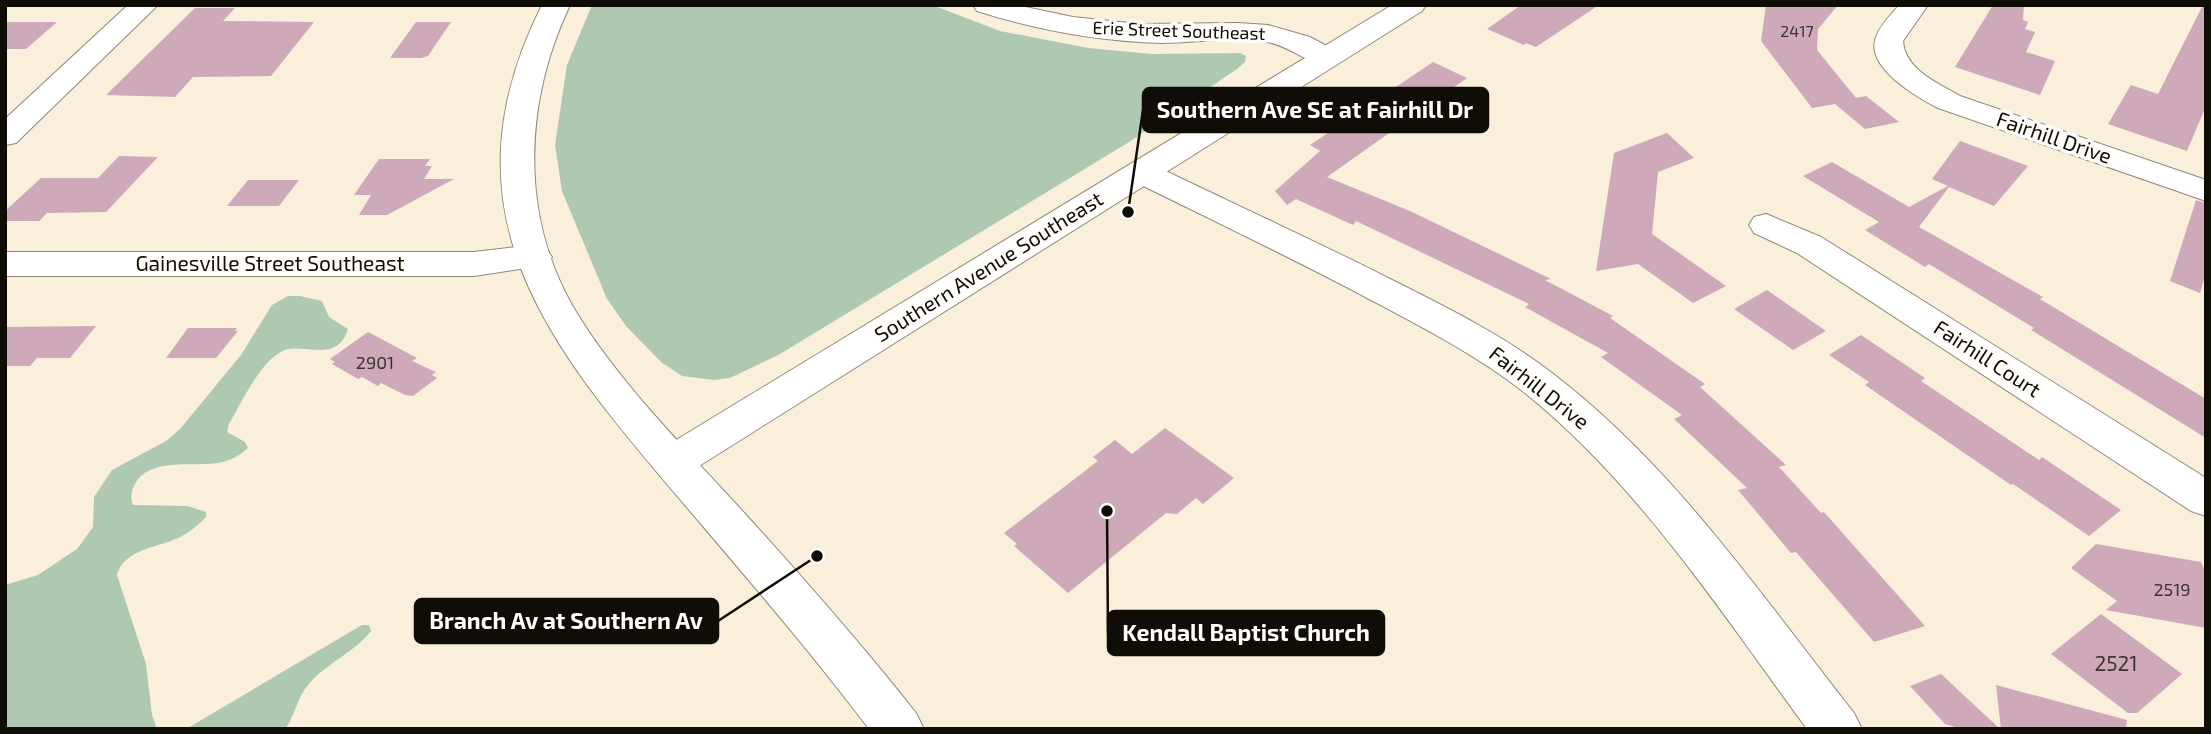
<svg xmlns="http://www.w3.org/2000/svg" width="2211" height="734" font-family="'Exo 2',sans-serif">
	<rect width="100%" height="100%" fill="#f9efdb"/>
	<g fill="#afc8b1">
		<path d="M592,5H932L1000,31L1088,48L1152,54L1240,53L1246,56L1245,62L1237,69L1129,142L780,354L730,378L714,380L682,376L661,362L626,326L607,299L562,191L555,145L567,65Z"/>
		<path d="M288,296H300L322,301L329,317L348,329C337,364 306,343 285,350C262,358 241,403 229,424L227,432L245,442L248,448C239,456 230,461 218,463C193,467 149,457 135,484C131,492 130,497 133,505L187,506L206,512V517C198,525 189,533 178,538C157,548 124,549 117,575L146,664L152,715L157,729H5V585L38,575L77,549L93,527L94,497L112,470L166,441L180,429L241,355L272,305Z"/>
		<path d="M362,625H369L371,631C354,653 326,663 308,685C297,698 295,716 285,729H186Z"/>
	</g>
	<g fill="#cda9b9">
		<path d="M1521,5H1599L1536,47L1526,43L1524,45L1487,29Z"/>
		<path d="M1766,5H1838L1818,29L1817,50L1856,98L1866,96L1899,122L1865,129L1835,104L1812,108L1761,41Z"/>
		<path d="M1993,5H2024L2023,20L2028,22L2025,29L2035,32L2026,52L2055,61L2040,95L1955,67Z"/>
		<path d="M2203,5H2206V106L2187,151L2108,124L2131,85L2158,94Z"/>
		<path d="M195,8H235L223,21L314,22L271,76L193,77L175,97L106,95Z"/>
		<path d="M5,22H57L26,49H5Z"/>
		<path d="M416,22H451L428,56L421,58H390Z"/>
		<path d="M1433,62L1467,78L1327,177L1410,211L1551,279L1545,280L1613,316L1610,318L1705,384L1700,387L1786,465L1779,467L1821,513L1824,512L1925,626L1874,642L1796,552L1791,553L1738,490L1747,488L1674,419L1682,415L1601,357L1608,353L1525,307L1529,304L1356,221L1353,225L1296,199L1287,205L1275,191L1320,151L1310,145Z"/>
		<path d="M1667,133L1694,158L1658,172L1652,234L1726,286L1693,303L1638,264L1596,271L1614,153Z"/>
		<path d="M1960,141L2028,166L1994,206L1949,187L1919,227L2043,297L2040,299L2206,399V438L2031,330L2034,328L1929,264L1925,267L1865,230L1879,222L1803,176L1832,162L1909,207L1948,186L1932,179Z"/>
		<path d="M119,156L158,157L106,212L47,213L39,221H5V211L41,178H98Z"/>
		<path d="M379,159H430L425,166H432L424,179H454L387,215H359L371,195H354Z"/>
		<path d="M248,180H299L279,206H227Z"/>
		<path d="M2196,200L2206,203V273L2200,293L2170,281Z"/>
		<path d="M1767,290L1826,331L1793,350L1734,309Z"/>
		<path d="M96,326L70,358H37L30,366H5V327Z"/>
		<path d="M188,328H237L235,331H238L216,358H166Z"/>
		<path d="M368,332L417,358L412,361L436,372L432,375L437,378L413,396L405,395L381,383L378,386L362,377L358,379L332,364L335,362L330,359Z"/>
		<path d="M1861,335L1925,378L1921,381L2039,460L2042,457L2121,510L2089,536L2013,484L2011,485L1865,385L1869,382L1829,355Z"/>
		<path d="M1165,428L1234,478L1203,504L1196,498L1177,514L1166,513L1068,593L1014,546L1017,544L1004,533L1098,461L1093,457L1115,440L1132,454Z"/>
		<path d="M2096,544L2201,562L2206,574V628L2106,610L2117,601L2071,568Z"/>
		<path d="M2101,614L2182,674L2137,713H2128L2051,654Z"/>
		<path d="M1941,674L2000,729H1962L1945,724L1910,686Z"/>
		<path d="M1996,685L2127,720L2126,729H2001Z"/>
	</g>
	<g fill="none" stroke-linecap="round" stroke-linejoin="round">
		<g stroke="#918876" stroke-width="2">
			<g id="street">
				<path d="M128,5H158L16,143L5,145V119Z"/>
				<path d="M973,5H1016L1073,17L1139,24L1238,23L1268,25L1310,37L1336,51L1341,57L1336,63C1311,69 1292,46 1267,42C1232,36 1196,43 1161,43C1098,41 1037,30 977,11Z"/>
				<path d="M1899,5H1928L1903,41C1905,70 1938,83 1960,96L2206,180V201L1938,108C1917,97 1864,67 1876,37C1880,25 1891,15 1899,5Z"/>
				<path d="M1141,162L1153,165C1234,204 1316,241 1396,282C1450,309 1504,336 1552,373C1673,465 1761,595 1854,713L1862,729H1807C1721,612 1639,485 1525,393C1478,356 1424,328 1371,300C1292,258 1210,219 1129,179L1125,172L1129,165Z"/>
				<path d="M1766,214L1821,237L2206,478V516L2191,511L1797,253L1754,233L1749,225L1754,217Z"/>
				<path d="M534,245L546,249L552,257L546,265L474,276H5V252H474Z"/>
			</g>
		</g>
		<g stroke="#918876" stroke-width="2">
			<path id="secondary" d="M1392,5H1426L1422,11L688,473L673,478L658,473L652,462L658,451Z"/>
		</g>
		<g stroke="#918876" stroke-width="2">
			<path id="highway" d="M542,5H570C525,100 519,211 572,305C614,377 681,444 737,505C799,573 859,641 916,713L924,729H869C810,651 747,578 684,504C552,349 436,216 542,5Z"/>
		</g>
		<use href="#street" fill="#fff" fill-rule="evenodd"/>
		<use href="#secondary" fill="#fff" fill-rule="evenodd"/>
		<use href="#highway" fill="#fff" fill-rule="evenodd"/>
	</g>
	<g text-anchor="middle" stroke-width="7" stroke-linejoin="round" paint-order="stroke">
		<g font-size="16" fill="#3f3433">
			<text x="1797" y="37">2417</text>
		</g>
		<g font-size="18" fill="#100d06" stroke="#fffdf9">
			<text transform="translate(1179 31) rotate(2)" y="6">Erie Street Southeast</text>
		</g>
		<g font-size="18" fill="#3f3433">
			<text x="375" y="369">2901</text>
			<text x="2172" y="596">2519</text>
		</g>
		<g font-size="21" fill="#100d06" stroke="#fffdf9">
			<text transform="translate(2054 138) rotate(19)" y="7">Fairhill Drive</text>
			<text x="270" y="271">Gainesville Street Southeast</text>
			<text transform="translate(989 267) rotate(-32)" y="7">Southern Avenue Southeast</text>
			<text transform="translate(1987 359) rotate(33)" y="7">Fairhill Court</text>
			<text transform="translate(1539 388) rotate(38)" y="7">Fairhill Drive</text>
		</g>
		<g font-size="21" fill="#3f3433">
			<text x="2116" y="671">2521</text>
		</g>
	</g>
	<path fill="none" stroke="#100d06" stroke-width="2.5" d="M1128 212L1143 110M817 556L718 621M1107 511L1108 633"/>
	<g fill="#100d06" stroke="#fffdf9" stroke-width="2.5">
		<circle cx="1128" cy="212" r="7"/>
		<circle cx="817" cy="556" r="7"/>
		<circle cx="1107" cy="511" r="7"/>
	</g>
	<g fill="#100d06" stroke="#100d06" stroke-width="2.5">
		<rect x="1143" y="88" width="345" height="44" rx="7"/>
		<rect x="415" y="599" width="303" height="44" rx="7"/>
		<rect x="1108" y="611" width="276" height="44" rx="7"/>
	</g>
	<g font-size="23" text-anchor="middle" font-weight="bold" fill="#fff">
		<text x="1315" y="118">Southern Ave SE at Fairhill Dr</text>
		<text x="566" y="629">Branch Av at Southern Av</text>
		<text x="1246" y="641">Kendall Baptist Church</text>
	</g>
	<rect width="2211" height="734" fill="none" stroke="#100d06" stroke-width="14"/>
</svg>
